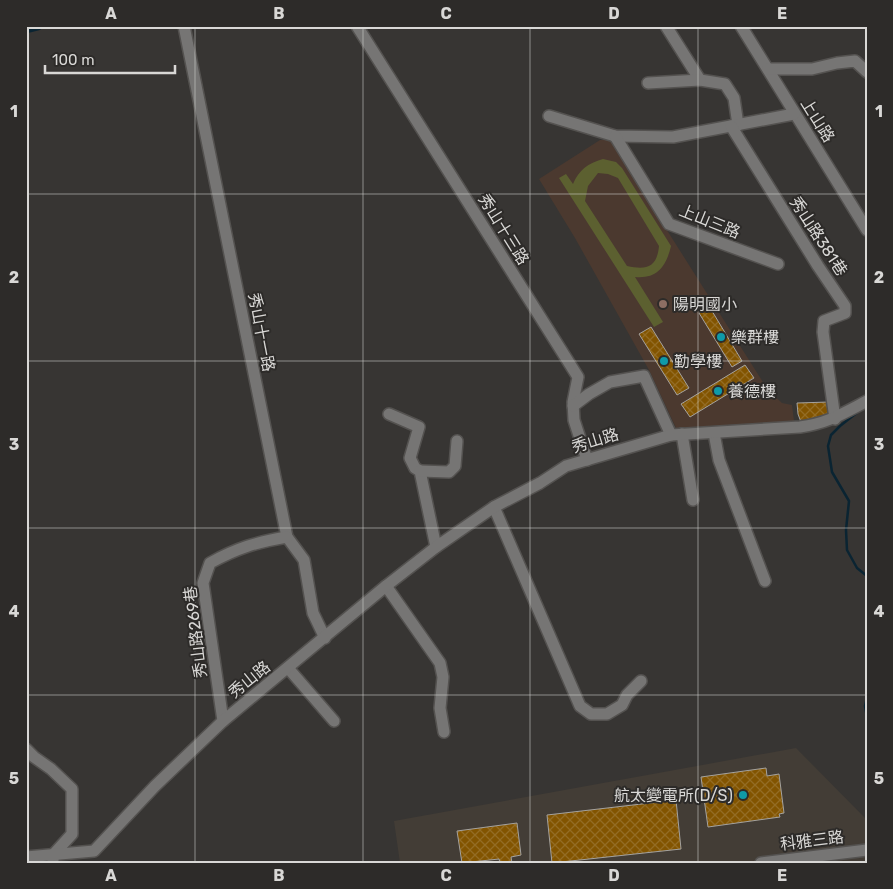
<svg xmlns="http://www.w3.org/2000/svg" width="893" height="889" font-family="Rubik,'Noto Sans TC',sans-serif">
	<defs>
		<pattern id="building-cross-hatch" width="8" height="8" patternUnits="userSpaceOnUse" patternTransform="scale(1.25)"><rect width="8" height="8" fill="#825400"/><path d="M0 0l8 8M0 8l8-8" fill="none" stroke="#936c24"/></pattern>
	</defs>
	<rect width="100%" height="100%" fill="#373533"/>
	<path fill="#433d36" d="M796,748L867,820V863H400L394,821Z"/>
	<path fill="#4b392f" d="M600,140H610L768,390L782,403L792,405L794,421L676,428L649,370L575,238L539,179Z"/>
	<path fill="#5c6030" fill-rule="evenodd" d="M603,159L616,162L622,168L671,246C666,267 657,279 635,277L663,322L654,327L559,178L566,174L573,184C579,170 588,163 603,159ZM598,173L608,174L618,178L659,246C657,268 646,270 627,266L585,201L588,186Z"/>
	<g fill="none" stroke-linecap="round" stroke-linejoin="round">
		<g stroke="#0a2432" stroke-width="2.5">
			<path d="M859,411L840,426L831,435L828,446L832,472L849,501L846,530L847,550L857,568L867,576"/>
			<path d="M867,697L865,706L867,717"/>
		</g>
		<path stroke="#0a2432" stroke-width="9" d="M26,29L38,26"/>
	</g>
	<g fill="url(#building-cross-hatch)" stroke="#a4a29f">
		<path d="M709,306L742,361L732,367L699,313Z"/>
		<path d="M651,327L689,388L677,395L639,334Z"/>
		<path d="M745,365L754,378L690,417L681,404Z"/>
		<path d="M829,402L830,413L816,419L801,422L798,414L797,403Z"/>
		<path d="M766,768L767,776L779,774L784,813L779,814L780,817L708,827L701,777Z"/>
		<path d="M676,800L681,849L552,863L547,815Z"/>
		<path d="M517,823L521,855L511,857L512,863H500L499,859L462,863L457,831Z"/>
	</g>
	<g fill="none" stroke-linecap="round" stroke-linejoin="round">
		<g stroke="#545250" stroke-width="14">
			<g id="minor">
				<path d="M184,26L287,537L304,560L313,613L325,638"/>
				<path d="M357,26L578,377L573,402L574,420L587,460"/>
				<path d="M666,26L700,80L725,84L734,98L738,125"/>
				<path d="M741,26L867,230"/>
				<path d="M768,69H812L837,63L855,61L867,72"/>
				<path d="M648,83L700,80"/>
				<path d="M549,116L615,136L673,137L794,114"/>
				<path d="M731,126L818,266L845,306V313L824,321L823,332L835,419"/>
				<path d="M615,136L669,224L778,264"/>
				<path d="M573,406L589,394L610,382L644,376L671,435"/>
				<path d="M389,414L419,427L410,458L415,468L420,471L436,547"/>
				<path d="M714,433L719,460L765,581"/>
				<path d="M682,434L693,500"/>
				<path d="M420,471L449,472L455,466L457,441"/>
				<path d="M494,507L580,706L591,714H607L622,705L627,695L641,681"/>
				<path d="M386,586L440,663L443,677L440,708L444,732"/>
				<path d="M288,668L334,721"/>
				<path d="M223,721L203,583L210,563C237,548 257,542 287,537"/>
				<path d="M26,749L34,757L51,769L72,789V834L53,855V863"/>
				<path d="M26,857L94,851L155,786L223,721L386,586L436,547L494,507L540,483L566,466L671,435L800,427C828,423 842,414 867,401"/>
				<path d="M761,863L867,850"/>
			</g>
		</g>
		<use href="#minor" stroke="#767574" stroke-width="11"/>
	</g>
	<path fill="none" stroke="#d9d8d6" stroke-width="1" stroke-opacity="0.55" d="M195,26V863M363,26V863M530,26V863M698,26V863M26,194H867M26,361H867M26,528H867M26,695H867"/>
	<circle fill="#8d6e63" stroke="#2d2b29" stroke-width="2" cx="663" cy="304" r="5"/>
	<g fill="#0f9aa8" stroke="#2d2b29" stroke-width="2">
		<circle cx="721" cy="337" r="5"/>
		<circle cx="664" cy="361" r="5"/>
		<circle cx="718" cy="391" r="5"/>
		<circle cx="743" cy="795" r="5"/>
	</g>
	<g text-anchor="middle" stroke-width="4" stroke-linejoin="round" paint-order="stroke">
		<g font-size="16" fill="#d9d8d6" stroke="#2d2b29">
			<text transform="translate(818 120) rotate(58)" y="6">上山路</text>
			<text transform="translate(710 221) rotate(22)" y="6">上山三路</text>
			<text transform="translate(504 229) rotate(58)" y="6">秀山十三路</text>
			<text transform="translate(819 236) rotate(57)" y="6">秀山路381巷</text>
			<text transform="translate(262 332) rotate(79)" y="6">秀山十一路</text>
			<text transform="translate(595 440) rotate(-17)" y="6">秀山路</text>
			<text transform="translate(195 632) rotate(-97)" y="6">秀山路269巷</text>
			<text transform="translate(249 679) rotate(-39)" y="6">秀山路</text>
			<text transform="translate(812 840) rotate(-7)" y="6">科雅三路</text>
		</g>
		<g font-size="16" fill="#d9d8d6" stroke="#2d2b29" text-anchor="start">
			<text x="673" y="310">陽明國小</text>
			<text x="731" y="343">樂群樓</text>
			<text x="674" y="367">勤學樓</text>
			<text x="728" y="397">養德樓</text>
			<text x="733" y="801" text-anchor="end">航太變電所(D/S)</text>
		</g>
	</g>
	<rect width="893" height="889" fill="none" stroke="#2d2b29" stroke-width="55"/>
	<path d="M45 65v8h130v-8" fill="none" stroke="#d9d8d6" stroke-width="2.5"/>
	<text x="52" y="65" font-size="15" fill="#d9d8d6" stroke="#2d2b29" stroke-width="4" paint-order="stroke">100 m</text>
	<rect x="28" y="28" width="838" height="834" fill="none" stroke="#d9d8d6" stroke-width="2"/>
	<g font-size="16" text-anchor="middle" font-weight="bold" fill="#d9d8d6">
		<text x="111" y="19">A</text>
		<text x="279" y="19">B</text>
		<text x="446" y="19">C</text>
		<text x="614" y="19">D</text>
		<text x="782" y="19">E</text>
		<text x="14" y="117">1</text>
		<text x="879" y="117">1</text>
		<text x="14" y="283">2</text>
		<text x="879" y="283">2</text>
		<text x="14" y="450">3</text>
		<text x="879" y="450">3</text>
		<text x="14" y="617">4</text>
		<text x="879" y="617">4</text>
		<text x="14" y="784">5</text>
		<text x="879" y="784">5</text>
		<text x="111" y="881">A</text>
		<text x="279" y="881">B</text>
		<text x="446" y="881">C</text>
		<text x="614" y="881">D</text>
		<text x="782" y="881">E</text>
	</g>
</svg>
